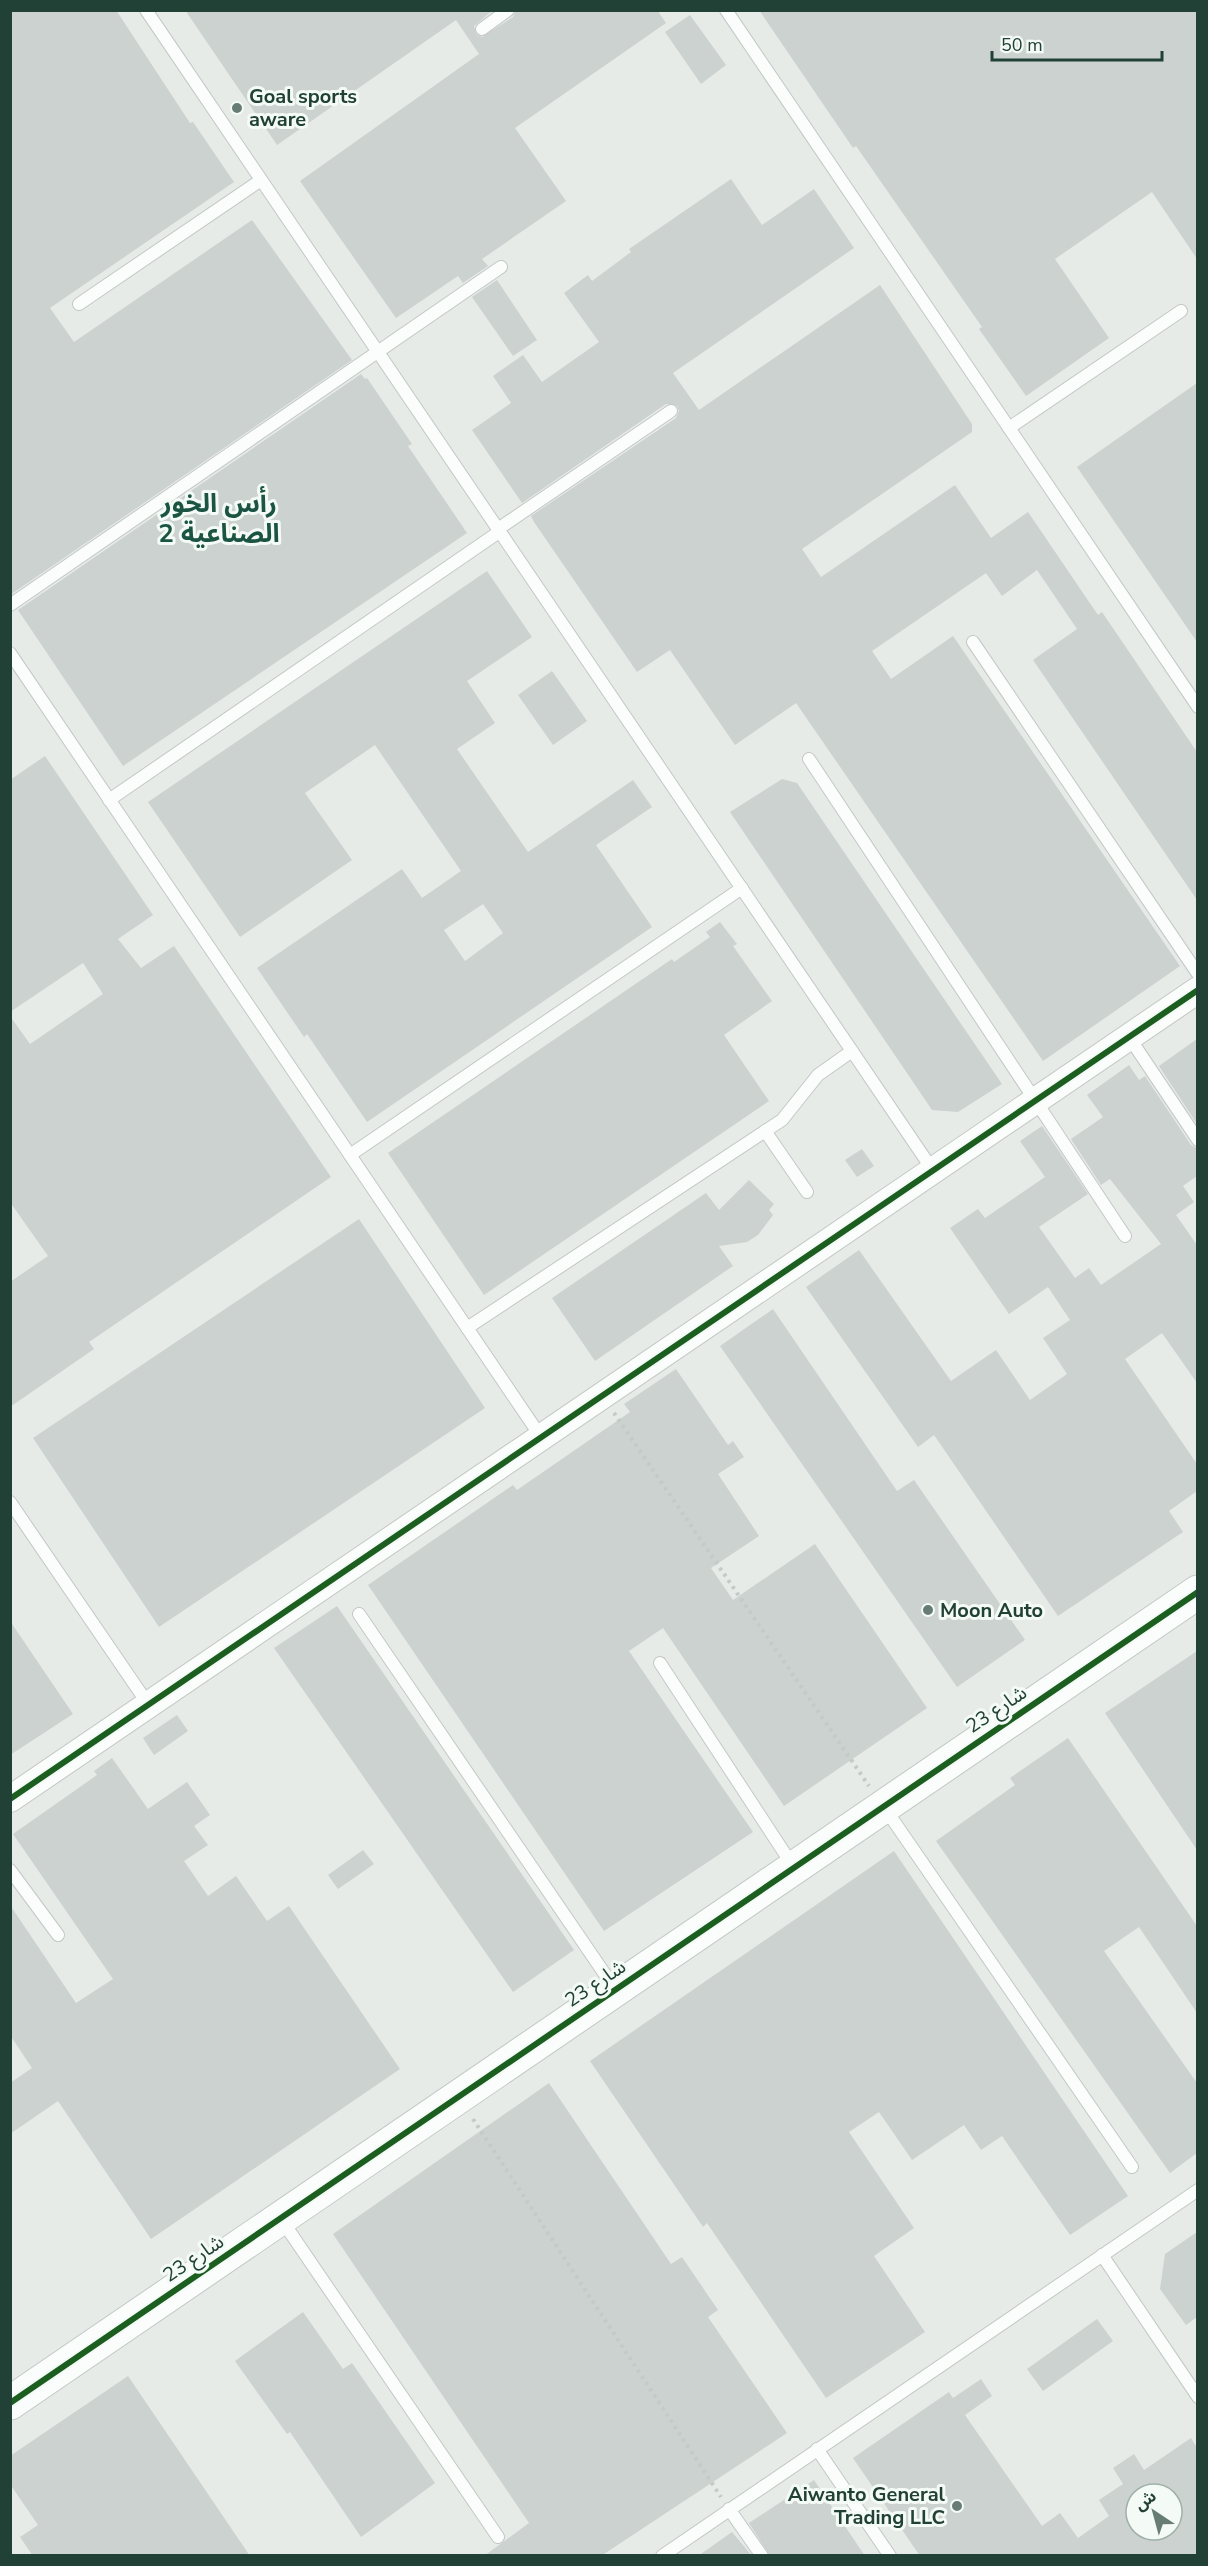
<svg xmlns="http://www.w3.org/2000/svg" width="1208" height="2566" font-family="'Nunito Sans','Noto Sans Arabic',sans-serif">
	<rect width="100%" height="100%" fill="#e6ebe8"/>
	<g fill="#ccd2d0" fill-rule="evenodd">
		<path d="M10,10H116L190,123L193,122L234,182L50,308L74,342L252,220L352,360L10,595Z"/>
		<path d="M185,10H493L474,26L476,34L482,37L513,17L516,10H657L666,23L515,128L566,201L482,259L488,266L463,283L458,276L396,318L300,181L479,54L456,20L277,145Z"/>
		<path d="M759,10H1197V259L1152,192L1055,259L1109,338L1026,396L979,329L982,327L856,146L853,148Z"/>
		<path d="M690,15L726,65L701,84L665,32Z"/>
		<path d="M731,179L762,225L814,189L854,248L673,373L699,410L880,285L972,424V432L802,549L821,577L955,485L991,538L1028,512L1098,615L1102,612L1197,752V900L1033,660L1077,629L1037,570L1002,596L986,573L872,651L891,679L953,636L1180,966L1043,1061L796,703L735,745L670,650L637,672L534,522L531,516L676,418L679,411L677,406L666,404L522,503L472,430L511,403L493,376L523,355L542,382L599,342L564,293L588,275L592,281L631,252L629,249Z"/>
		<path d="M497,280L537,340L513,356L472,297Z"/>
		<path d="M361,374L365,379L367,378L412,444L408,446L467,533L123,766L18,610Z"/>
		<path d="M1197,383V642L1077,467Z"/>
		<path d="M487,571L532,637L467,681L495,723L457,749L528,852L633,780L652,807L596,845L652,927L367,1122L307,1034L304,1037L257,968L402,869L422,898L461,871L375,745L305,793L352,860L240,937L148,802ZM483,904L503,933L465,961L444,930Z"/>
		<path d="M552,671L587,721L553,745L518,695Z"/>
		<path d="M45,756L153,915L118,939L141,968L174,946L331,1177L89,1342L94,1349L10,1407V1282L48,1256L10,1202V1016L30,1044L103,994L83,963L10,1012V780Z"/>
		<path d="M782,779L797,783L1002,1084L958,1112L932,1110L730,812Z"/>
		<path d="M720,922L737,944L733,946L772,1001L724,1035L769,1101L484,1295L388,1153L672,959L674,962L710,937L706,932Z"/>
		<path d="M1197,1039V1124L1159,1066Z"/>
		<path d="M1129,1065L1139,1080L1145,1076L1191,1145L1197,1148V1176L1183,1186L1194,1202L1176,1215L1197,1245V1383L1162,1333L1125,1359L1197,1464V1491L1169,1511L1183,1532L1058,1616L934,1435L918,1447L806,1287L859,1250L951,1381L996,1350L1030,1400L1067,1374L1043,1338L1070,1320L1048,1287L1009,1314L950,1228L978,1209L985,1218L1045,1177L1020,1141L1042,1126L1088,1194L1039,1227L1075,1278L1089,1268L1101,1285L1161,1244L1110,1179L1101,1185L1071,1139L1103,1117L1087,1095Z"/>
		<path d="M862,1149L874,1166L857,1177L845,1160Z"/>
		<path d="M749,1180L774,1204L769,1210L773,1215L758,1235L747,1242L719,1246L733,1266L595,1361L552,1298L706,1193L719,1210Z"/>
		<path d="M359,1219L485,1408L159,1627L33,1438Z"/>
		<path d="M773,1309L897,1491L914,1480L1025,1640L957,1687L720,1346Z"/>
		<path d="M676,1369L728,1445L733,1441L744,1457L718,1474L759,1536L711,1568L733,1600L815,1544L927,1708L784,1806L663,1628L629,1651L753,1832L604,1931L368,1585L513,1485L517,1490L630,1412L624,1404Z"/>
		<path d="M337,1606L574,1950L513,1992L274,1648Z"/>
		<path d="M10,1621L73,1714L10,1755Z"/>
		<path d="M1197,1651V1850L1105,1713Z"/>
		<path d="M177,1715L188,1731L154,1755L143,1738Z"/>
		<path d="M1068,1738L1197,1926V2013L1139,1927L1104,1951L1197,2083V2153L1170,2173L936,1841L1015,1785L1010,1778Z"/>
		<path d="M112,1758L148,1809L187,1782L210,1815L194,1826L208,1845L184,1861L208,1896L236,1876L267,1921L289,1906L400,2069L151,2239L58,2101L10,2134V2083L32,2068L10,2035V1905L76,2003L113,1979L13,1834L97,1775L94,1771Z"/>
		<path d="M363,1850L374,1864L338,1889L328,1875Z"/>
		<path d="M894,1851L1128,2196L1070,2235L1002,2136L981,2150L964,2125L912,2160L879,2112L849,2132L914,2228L874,2256L925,2332L826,2398L707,2223L703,2227L590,2061Z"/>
		<path d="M549,2083L671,2264L682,2257L718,2310L708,2317L787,2433L601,2556H484L529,2523L333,2234Z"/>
		<path d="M1197,2232V2317L1186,2325L1160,2289L1165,2254Z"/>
		<path d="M303,2312L343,2369L352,2363L435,2483L361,2537L290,2432L287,2434L235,2361Z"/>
		<path d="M1097,2319L1113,2341L1043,2391L1027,2369Z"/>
		<path d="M128,2376L250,2556H33L20,2537L38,2525L10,2484V2456Z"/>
		<path d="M981,2379L992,2396L965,2415L1042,2526L1060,2513L1078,2538L1109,2516L1099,2500L1123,2484L1113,2468L1134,2454L1144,2470L1191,2438L1197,2448V2556H920L853,2458L949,2392L953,2398ZM1136,2494H1172V2530H1136Z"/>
		<path d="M814,2480L865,2556H770L749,2523Z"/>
		<path d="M732,2532L752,2556H698Z"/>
	</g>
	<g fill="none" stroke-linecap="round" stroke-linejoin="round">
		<g stroke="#c3c8c5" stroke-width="14">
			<g id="lane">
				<path d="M146,10L932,1169"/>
				<path d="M726,10L1198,707"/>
				<path d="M482,29L508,10"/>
				<path d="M79,304L261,180"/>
				<path d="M1009,428L1181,311"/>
				<path d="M498,529L671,411"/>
				<path d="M10,605L501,267"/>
				<path d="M973,642L1198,974"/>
				<path d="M10,653L541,1437"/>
				<path d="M809,759L1125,1236"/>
				<path d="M109,800L499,532"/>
				<path d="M1129,1037L1198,1140"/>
				<path d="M765,1131L807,1192"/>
				<path d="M350,1155L742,888"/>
				<path d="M467,1328L782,1120L818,1075L852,1051"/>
				<path d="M10,1502L148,1704"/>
				<path d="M359,1614L615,1989"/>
				<path d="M660,1663L793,1866"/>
				<path d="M884,1807L1132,2167"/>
				<path d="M10,1870L58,1935"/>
				<path d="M281,2219L498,2537"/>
				<path d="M1102,2255L1198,2397"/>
				<path d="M817,2449L890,2556"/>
				<path d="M729,2509L762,2556"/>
				<path d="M662,2556L1198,2190"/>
			</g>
		</g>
		<g stroke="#c3c8c5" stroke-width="28">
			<path id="street" d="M10,1799L1198,990"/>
		</g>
		<g stroke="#c1c9c5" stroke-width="35">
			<path id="secondary" d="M10,2403L1198,1592"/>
		</g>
		<g stroke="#c2cbc6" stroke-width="4" stroke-dasharray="3 4.5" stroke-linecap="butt">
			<path d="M614,1413L869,1786"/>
			<path d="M473,2119L721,2497"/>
		</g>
		<use href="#lane" stroke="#fbfcfc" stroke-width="12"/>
		<use href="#street" stroke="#fbfcfc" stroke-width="26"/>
		<use href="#secondary" stroke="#fbfcfc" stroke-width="33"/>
		<g stroke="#f4faf6" stroke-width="10">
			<g id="cycleway">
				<path d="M10,1799L1198,990"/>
				<path d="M10,2403L1198,1592"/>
			</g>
		</g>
		<use href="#cycleway" stroke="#1b5e20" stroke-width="6"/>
	</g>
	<g fill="#667c74" stroke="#f4faf6" stroke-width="2">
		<circle cx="237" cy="108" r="6"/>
		<circle cx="928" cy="1610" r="6"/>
		<circle cx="957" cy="2506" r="6"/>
	</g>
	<g text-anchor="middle" stroke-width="6" stroke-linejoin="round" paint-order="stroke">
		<g font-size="20" font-weight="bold" fill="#214036" stroke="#f4faf6" text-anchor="start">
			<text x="249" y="103">Goal sports<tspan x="249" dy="23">aware</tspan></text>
			<text x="940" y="1617">Moon Auto</text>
			<text x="945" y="2501" text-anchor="end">Aiwanto General<tspan x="945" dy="23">Trading LLC</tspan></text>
		</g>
		<g font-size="20" fill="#214036" stroke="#f4faf6">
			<text transform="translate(996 1709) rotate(-34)" y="7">شارع 23</text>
			<text transform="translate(595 1983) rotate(-34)" y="7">شارع 23</text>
			<text transform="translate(193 2258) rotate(-34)" y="7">شارع 23</text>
		</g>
		<g font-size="26" font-weight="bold" fill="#1c5443" stroke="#f4faf6">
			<text x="219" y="512">رأس الخور<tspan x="219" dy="30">الصناعية 2</tspan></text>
		</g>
	</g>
	<rect width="1208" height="2566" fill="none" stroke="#214036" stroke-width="24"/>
	<g transform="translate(1154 2512) rotate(324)"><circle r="28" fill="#f4faf6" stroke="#a0b0a9" stroke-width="1.5"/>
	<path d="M0-4.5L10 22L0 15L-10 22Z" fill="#667c74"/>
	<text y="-9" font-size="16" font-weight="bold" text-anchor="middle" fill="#214036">ش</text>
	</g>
	<path d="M992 51v9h170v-9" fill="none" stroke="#214036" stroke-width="3"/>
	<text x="1001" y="51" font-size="18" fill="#214036" stroke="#f4faf6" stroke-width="4.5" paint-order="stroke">50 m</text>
</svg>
